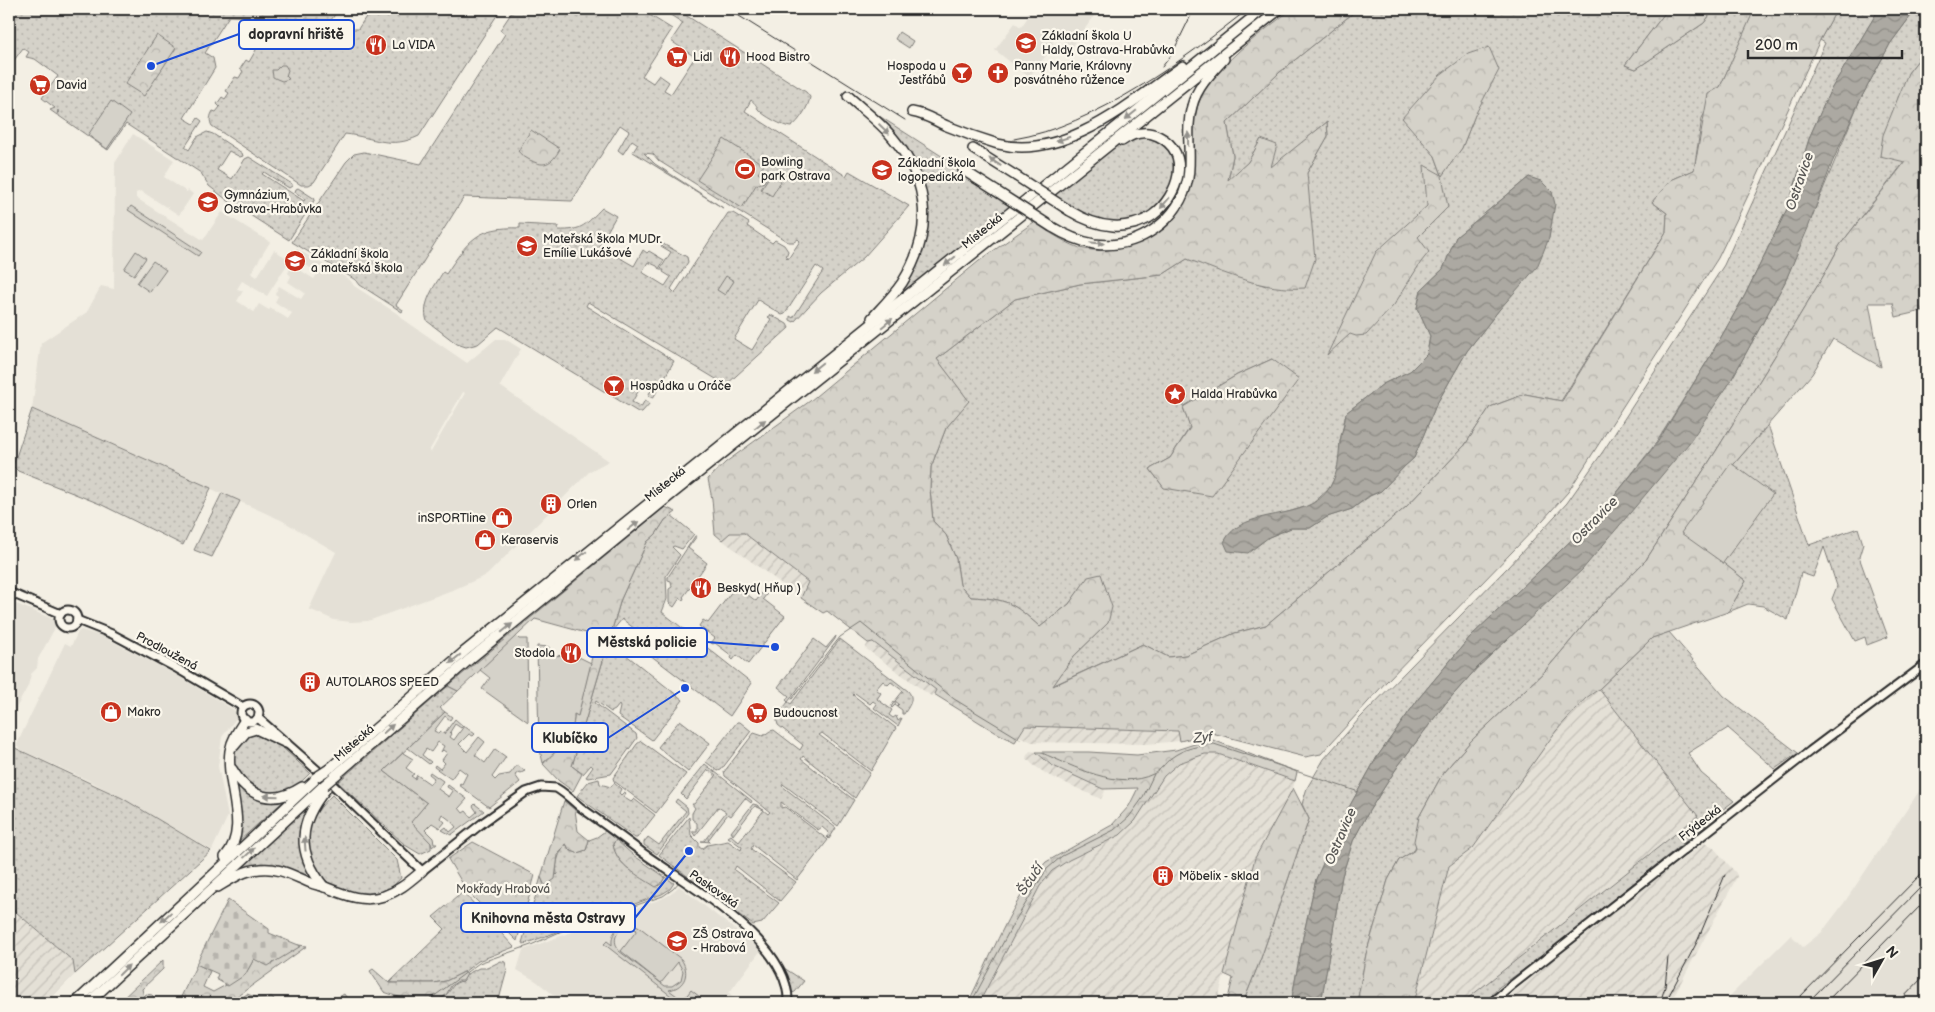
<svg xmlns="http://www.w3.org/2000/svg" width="1935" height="1012" font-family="'Balsamiq Sans',sans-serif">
	<defs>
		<pattern id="industrial-furrows" width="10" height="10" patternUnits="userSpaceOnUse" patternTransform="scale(1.25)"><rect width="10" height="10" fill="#e4e0d6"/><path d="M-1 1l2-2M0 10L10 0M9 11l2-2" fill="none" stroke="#c4c0b8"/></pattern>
		<pattern id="grass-dots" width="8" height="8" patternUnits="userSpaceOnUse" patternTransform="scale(1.25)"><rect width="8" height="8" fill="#d5d2c9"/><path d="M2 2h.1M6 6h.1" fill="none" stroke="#b7b4ad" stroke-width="1.8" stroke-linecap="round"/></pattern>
		<pattern id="forest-crowns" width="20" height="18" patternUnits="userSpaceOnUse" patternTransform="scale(1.25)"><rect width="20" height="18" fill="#d5d2c9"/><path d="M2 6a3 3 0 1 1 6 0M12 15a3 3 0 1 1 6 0" fill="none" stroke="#b7b4ad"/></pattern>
		<pattern id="cemetery-stones" width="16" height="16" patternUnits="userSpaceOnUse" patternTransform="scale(1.25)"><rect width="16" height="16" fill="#d5d2c9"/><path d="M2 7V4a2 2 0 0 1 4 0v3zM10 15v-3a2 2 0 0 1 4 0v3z" fill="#b7b4ad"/></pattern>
		<pattern id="water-waves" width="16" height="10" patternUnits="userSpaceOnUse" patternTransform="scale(1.25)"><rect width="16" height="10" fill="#aca9a2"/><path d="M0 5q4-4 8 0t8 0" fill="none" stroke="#8c8a84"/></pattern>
	</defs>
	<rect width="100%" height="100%" fill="#f3efe4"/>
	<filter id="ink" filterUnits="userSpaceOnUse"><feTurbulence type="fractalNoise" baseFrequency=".02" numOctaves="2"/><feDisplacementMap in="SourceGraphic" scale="10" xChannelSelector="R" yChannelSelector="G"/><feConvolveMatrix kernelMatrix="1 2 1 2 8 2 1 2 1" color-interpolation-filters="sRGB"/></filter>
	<g filter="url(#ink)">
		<g fill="#e4e0d6" fill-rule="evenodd">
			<path d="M1027,9H1099L1072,47L1057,36L1052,43L1056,45L1053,49L1049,46L1046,51L1048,53L1029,77L995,50L1015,23L1021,27L1028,17Z"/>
			<path d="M133,134L174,160L164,177L187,192L188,190L193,194L179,215L168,208V206L166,207L141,191L136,193V198L203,240L222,212L270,242L251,273L257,277L274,250L290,260L267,296L242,281L237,289L243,291L237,301L254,312L259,304L269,310L271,308L288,319L292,313L275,302L278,296L275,294L279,286L301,299L305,293L288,282L291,276L288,273L292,265L314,279L318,273L300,261L303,257L295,252L297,249L350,280L354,286L401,316L400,317L467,363L496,339H505L521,349L500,386L609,461L590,471L487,575L455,589L368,621L351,622L334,620L309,609L336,552L281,520L32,409L41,343L87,312L101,286L114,289L115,163ZM463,392L465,393L431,452L429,451Z"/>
			<path d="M9,601L53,619L56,626L38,659L37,668L31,674L28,686L9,721Z"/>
			<path d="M81,630L102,636L180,677L234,710L237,717L222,737L218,766L228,816L212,850L94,783L21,750V749L16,746L65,643L71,646L78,632Z"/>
			<path d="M1926,781V1003H1723L1791,935L1803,947L1822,932L1844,903Z"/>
			<path d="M679,886L761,950L729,993L741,1003H564L536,981L517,970L523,950L661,899L671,894Z"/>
		</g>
		<g fill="url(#industrial-furrows)">
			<path d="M730,533H744L808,582L801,598L722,540Z"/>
			<path d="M873,642L936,690L934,694L931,696L865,648L868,643Z"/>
			<path d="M1599,689L1698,816L1462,1003H1414L1449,866L1473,848L1556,731L1586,697Z"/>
			<path d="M1025,726L1179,731L1180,741L1147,744L1032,742L1019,736Z"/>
			<path d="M1030,751L1036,752L1051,765L1103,789L1105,791L1101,799L1048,775L1032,764L1026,757Z"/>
			<path d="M1205,753L1218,754L1295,781L1293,788L1283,809L1255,858L1217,1003H979L1040,886L1052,871L1069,860L1120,835L1164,776L1179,763Z"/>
			<path d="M1704,843L1712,846L1736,873L1737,877L1670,1003H1501L1595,925Z"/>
			<path d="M9,906L73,961L75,974L46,1003H9Z"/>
		</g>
		<g fill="url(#grass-dots)" stroke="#807e7a" fill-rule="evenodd">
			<path d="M9,9H339L331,20L229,16L205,53L213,58L215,68L184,118L194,124L198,118L202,121L185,147L189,150L197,137L207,132L213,134L242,153L243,156L240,157L229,151L217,170L232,179L245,159L249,157L292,184V186L289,188L264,172L262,174L304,201L305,199L295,192L296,189L298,188L315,199L289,240L231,203L209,186L201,173L126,124L108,150L59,116L58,110L57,115L50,110L55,108L42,98L58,76L35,59L26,57L29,52L23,48L9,67Z"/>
			<path d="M371,9H501L419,136C390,150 374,137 345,134L314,182L309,185H301L212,126C209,121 210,116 213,111L216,112L220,107L217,104L222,97L225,99L229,93L226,91L235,77L239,78L243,71L240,69L246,60L249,62L256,50L254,48L258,44L271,40L275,44L324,46L327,43C338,42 346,38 353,29H358Z"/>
			<path d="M514,9H640L672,29L642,76L653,83L659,75L669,82L664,90L671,94L695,57L671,41L683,23L661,9H676L806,92L810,97C809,106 799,122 791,127C784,127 762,115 758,109C756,105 756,104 751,100L745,111L846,176L849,171L909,206L864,257L821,293L794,322L790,320V316L793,318L823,271L816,266L785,314L782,315L758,300L734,339L752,350L771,319L768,317L771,315L787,324L789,328L726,385L588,302L586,306L674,361L653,398L648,396L652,388L643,383L632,402L641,407L645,400L650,403L642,412H638L498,327L478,344L466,347L457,344L427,321C421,304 434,287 443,272L446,274C468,241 477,226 520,228V224L558,226V230C583,231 586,224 602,208L616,216L599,246L634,266L643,250L647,253L649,251L664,260L659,269L657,266L648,262L642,272L665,286L671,277L663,272L664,270H660L671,252L661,246L663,244L687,257L688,262L671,289L675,293L728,213H733L749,223L747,226L772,243L775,240L784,245L788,251L786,257L788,259L800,241L798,239L794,242H788L659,161L653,154L644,153L655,164L723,208L633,152L638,144L632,140L623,154L618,150L629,131L620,125L572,201L464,197L396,305L403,310L402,312L360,285L357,281C336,267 313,255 292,242L346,162L354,154L364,152L421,164L505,34L500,30Z"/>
			<path d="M1358,9H1654L1656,11L1668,9L1625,65L1636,69L1704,23L1714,9H1755L1720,87L1702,118L1694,170L1671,180L1652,202L1667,213L1666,232L1561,401L1525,394L1490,407L1465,445L1406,507L1266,625L1235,633L1186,655L1168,657L1143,644L1052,686L1073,657L1108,623L1088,578L1069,604L1040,627C1013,603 1008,599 971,597L960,585L956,559L946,535L933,521L930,489L931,467L946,428L968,401L937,359L1015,299L1080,284L1162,275L1187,259L1266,286L1307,173L1328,136L1327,122L1271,168L1261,139L1248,162L1228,181L1233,156L1227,123L1280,72ZM1475,115L1462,148L1442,175L1435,156ZM1529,177L1541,182L1551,223L1549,238L1499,310L1467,351L1436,405L1414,458L1405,466L1381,491L1370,496L1352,509L1327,517L1310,528H1291L1269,537L1278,515L1311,505L1329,489L1339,469L1340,441L1346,413L1383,384L1410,371L1427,354L1430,336L1417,308L1421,290L1443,269L1456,237ZM1272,359L1164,488L1150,469L1170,458L1190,427L1183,407L1237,375Z"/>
			<path d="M1837,9H1879L1830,91L1810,136L1788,207L1745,295L1708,360L1656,443L1604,509L1470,637L1419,698L1377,757L1348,809L1316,879L1303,937L1291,1003H1243L1261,958L1309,819L1302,804L1307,788L1324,759L1360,718L1508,567L1567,503L1604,450L1724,265L1825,43L1820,40Z"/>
			<path d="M1916,9H1926V50L1908,73L1905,161L1840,245L1824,275L1786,338L1716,451L1646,560L1595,612L1545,671L1471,741L1443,773L1419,817L1415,850L1399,860L1388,880L1366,954L1357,1003H1321L1342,876L1353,841L1369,811L1398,766L1445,704L1477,668L1523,624L1729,384L1785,282L1859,102L1890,44Z"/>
			<path d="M848,96L1018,205L856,337L892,296L909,271L924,207L900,147Z"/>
			<path d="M1139,133L1169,143L1178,178L1149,218L1104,225L1047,195L1125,139Z"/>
			<path d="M32,409L211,488L183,545L100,504L18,471L13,466Z"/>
			<path d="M1768,425L1809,545L1858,528L1863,544L1859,557L1888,637L1867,645L1865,637L1855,641L1832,599L1837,586L1824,547L1813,577L1801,573L1788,620L1763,606L1748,604L1728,612L1746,581L1686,534L1734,464Z"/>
			<path d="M222,493L240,501L212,557L194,550Z"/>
			<path d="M671,515L694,534L682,549L674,546L672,547L680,555L666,576L667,599L662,612L752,683L730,716L637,645L644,636L622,619L613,630L632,644L625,654L683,700L652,740L618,716L620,707L619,705L615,710L611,712L596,701L595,703L636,734L637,738L611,774L588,778L586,777L593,767L591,765L583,774L572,766L621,599L647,542L656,534L665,520Z"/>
			<path d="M695,536H697L688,548L707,563L698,576L700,578L699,580L693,578L695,581L683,597L684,598L683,600L680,598L674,607L669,603V589L672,587L671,581L668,580V577Z"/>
			<path d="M769,584L772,587L763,599L785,616L748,664L737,655L733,660L731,658L732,656L715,643L713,644L711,643L715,638L699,626L703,620L708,623L736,586L756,601Z"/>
			<path d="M1669,632L1724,696L1798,753L1775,769L1728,728L1688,753L1701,773L1734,801L1705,823L1706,825L1536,961L1499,987L1485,1003H1462L1698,816L1599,689L1652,638Z"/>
			<path d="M836,636L835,639L788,702L786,700L789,696L778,687L814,639L826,648Z"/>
			<path d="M840,639L908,691C915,699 909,706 904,714H902V710L895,705L892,708L891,707L894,702L897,706L899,704L895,701L903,691L891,682L888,685L883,681L876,689L881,693L877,699L892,710L889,715L893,718L896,716L898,721L902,718L898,726L874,708L877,704L873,701L870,704L855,693L853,695L896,728L871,771L822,733L819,735L870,773L855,798L803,756L801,759L854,800L838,826L783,784L782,786L836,828L829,839L827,837L829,833L822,827L818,830L781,802V808L785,807L828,840L797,880L753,845L751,849L796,882L780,901L736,866L734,870L779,903L762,923L753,925L659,855L689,817L691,835L699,843V847L702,849L707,845L728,841L741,850L742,847L728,837L731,835L739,842L764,810L755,806L733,835L731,832L753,804L757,805L768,814L770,812L725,776L724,772L754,733L763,736L770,731L774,730L800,750L803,745L778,725C774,715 783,709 788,702L791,704Z"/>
			<path d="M448,686L458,691L440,708L445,712L384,771L427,803L412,822L431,843V849L420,854L405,845L338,782Z"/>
			<path d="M680,720L710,743L688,772L658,747Z"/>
			<path d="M737,722H740L751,731L721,770L718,771L706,762Z"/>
			<path d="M253,733L283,748L310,773C290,795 262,806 242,777C239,773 234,769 234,764C231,751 242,738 253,733Z"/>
			<path d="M641,741L686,774L656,813L614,781L613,778L637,744Z"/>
			<path d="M15,748L122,798L211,851L75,974L73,961L9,906V759Z"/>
			<path d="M705,764L752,801L751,803L745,798L731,816L728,814L708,840L710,842L701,841H704L726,812L718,807L695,836L692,831H697V823L692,819V813L695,808L692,804H694L716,776L708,770L686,799L681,794Z"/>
			<path d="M599,779L600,784L611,787L614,783L621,789L619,793L621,795L624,792L626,793L623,797L631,802L634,799L655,815L637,838H635L577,796L588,782Z"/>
			<path d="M236,784L254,796L288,797L238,842L240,821Z"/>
			<path d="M332,795L397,860L401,878C397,881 394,886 390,889C382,893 372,893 363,893C330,894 304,867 308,834C310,818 322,805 332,795Z"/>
			<path d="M677,799L687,807L688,813L657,854L644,845V842L648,837L659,845L686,811L675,802Z"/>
			<path d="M304,810L306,812C297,843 298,853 315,881C282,866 273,861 237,872Z"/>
			<path d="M605,831L616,840L613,844C617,868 641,877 661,884L665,877L674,883L670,889L662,894L524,944L522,943L541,877L545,886L557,874C555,862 559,854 565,844L567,845L569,850L577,853L586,850L589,840L597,837Z"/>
			<path d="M463,892L514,947L478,961L464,972L446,981L433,983H389L445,929L433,917Z"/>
			<path d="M501,961L505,962L507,970L498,1003H434C438,1001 442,999 445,996C452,990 452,982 463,981L467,974L479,968H487Z"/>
			<path d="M784,968L804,981L795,992L792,993Z"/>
			<path d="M247,994L258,998L272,997L277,1003H234Z"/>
			<path d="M344,994L350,1003H329Z"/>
		</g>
		<g fill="url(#forest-crowns)" stroke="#807e7a">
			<path d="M1292,9H1358L1280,72L1227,123L1233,156L1228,180L1248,162L1261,139L1277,145L1271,167L1327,122L1328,136L1307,173L1315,259L1305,288C1263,291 1225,273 1187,259L1162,275L1080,284L1015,299L937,359L969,401L946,428L931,467L930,489L933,521L946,535L956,559L960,585L971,597C1008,599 1013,603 1040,627L1069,604L1088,577L1101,574L1112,607L1108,623L1073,657L1053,686L1143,644L1168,657L1186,655L1235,633L1266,625L1406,507L1465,445L1490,407L1525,394L1562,401L1666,232L1667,213L1652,202L1671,180L1694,170L1708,94L1720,87L1754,10L1755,9H1837L1820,40L1758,175L1718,258L1568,492L1543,520L1386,682L1321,754L1305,757L1212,733L1180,741L1178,731L1025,726L1015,742L995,732L934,694L936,690L873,642L868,643L827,611L823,613L801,598L808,582L744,533H730L722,540L715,534L712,499L708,479L726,462L810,401L979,261L1034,222C1045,230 1072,247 1084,249C1127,256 1179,232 1191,188C1196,170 1192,161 1192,143C1193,127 1195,109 1202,95C1204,89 1209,84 1213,79C1234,51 1264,31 1292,9Z"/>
			<path d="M1668,9H1714L1704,23L1636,69L1625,65Z"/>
			<path d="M157,35L176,48L144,96L125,84Z"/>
			<path d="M1489,47L1499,70L1475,115L1462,148L1442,176L1448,207L1418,237L1429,252L1421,262L1394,305L1366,335L1356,336L1350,334L1327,355L1376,252L1427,206L1424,165L1442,175L1435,156L1402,118L1440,75L1468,54Z"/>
			<path d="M1926,50V310L1896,317L1893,303H1869L1881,367L1833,339L1812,374L1734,464L1687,534L1746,581L1728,612L1652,638L1599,689L1586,698L1556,731L1473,848L1449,866L1414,1003H1357L1366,954L1388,880L1399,860L1415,850L1416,847L1414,841L1419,817L1443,773L1471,741L1545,671L1595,612L1646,560L1716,451L1786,338L1824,275L1840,245L1905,162L1880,156L1883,135L1908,73Z"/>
			<path d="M531,130L560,149C551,165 544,168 528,159C523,156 521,155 518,151Z"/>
			<path d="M724,139L764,165L758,173L766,179L764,182L756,185L742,208L697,180Z"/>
			<path d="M1272,359L1299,379L1212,496L1164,488L1150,469L1170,458L1190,428L1183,407L1237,375Z"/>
			<path d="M665,507L676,512L665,520L656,534L647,542L621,599L572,766L582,774L573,791L559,781L543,764C557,751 575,734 574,714L578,715L597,636L535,619L458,691L448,686Z"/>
			<path d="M1210,739L1297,772L1295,781L1218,754H1205L1179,763L1164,776L1135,821L1120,835L1069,860L1052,871L1040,886L979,1003H968C990,959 1013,897 1046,862L1112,825L1129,806L1138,788L1103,789L1051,765L1036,752H1089L1137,755L1176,750Z"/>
			<path d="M1293,788L1309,819L1261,958L1243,1003H1227L1233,978L1224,974L1255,858Z"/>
			<path d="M564,801L575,810L578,831L589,840L586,850L577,853L569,850L567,845L565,844L558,855L555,879L545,886L541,877Z"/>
			<path d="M616,840L633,855L665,877L661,884L656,887C639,876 616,865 613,844Z"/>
			<path d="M473,842L535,875L517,941L467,891L448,859Z"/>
			<path d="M298,945L307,946L232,1000L226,1003H178L197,964L210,971L203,987L213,992L245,975L254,959L300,946Z"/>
			<path d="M163,960V969L142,989L144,997L146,994L152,995L160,1003H118Z"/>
			<path d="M373,969L389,983H433L446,981L464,972L467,974L463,981H458L451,986L446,995L434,1003H416L384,992L370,971Z"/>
		</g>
		<path fill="url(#cemetery-stones)" stroke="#807e7a" d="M228,900L269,929V933L301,946L268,966L254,959L245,975L228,986L216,979L218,974L196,964Z"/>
		<g fill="#d5d2c9" stroke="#807e7a" fill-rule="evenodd">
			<path d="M899,32L913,41L909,48L895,39Z"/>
			<path d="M281,65H285L288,70L286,76L289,79L282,81L277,79L273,77L272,70H276Z"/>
			<path d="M111,101L130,115L107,149L88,135Z"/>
			<path d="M771,174L781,181L772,196L761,189Z"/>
			<path d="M131,206L201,252L198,256L128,210Z"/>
			<path d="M136,251L146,258L134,275L124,269Z"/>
			<path d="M153,261L166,270L150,292L137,283Z"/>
			<path d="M726,276L734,281L725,295L717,290Z"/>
			<path d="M1731,463L1773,494L1723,563L1681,533Z"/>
			<path d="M516,636L519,639H527L528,722L482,689L490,678L480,670Z"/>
			<path d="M537,646L549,647L550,656L570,655V659H579V657L591,663L578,716L574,714C575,737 558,749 543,763L539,746Z"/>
			<path d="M445,712L452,717L450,720L445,716L434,731L438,733L440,731L444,734L455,719L463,726L461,728L455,724L450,732L452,734L450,737L454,740L464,726L475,734L473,736L469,734L459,744L467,752L479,737L485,742L475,755L485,763L495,749L506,757L492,777L495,780L499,776L510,774L517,765L525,771L521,773L519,772L515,775L520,782L489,807L459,785L460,783L462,784L467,774L459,768L451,779L434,767L435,765L440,769L445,763L442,760L447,753L443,750L441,752L444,746L438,742L431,752L426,749L422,755L431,762L429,764L408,748Z"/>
			<path d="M403,753L413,759L406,768L414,774L411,776L415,779L417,775L430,784L434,778L429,774L430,772L443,781L438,789L449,797L453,791L447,787L448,785L467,799L459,808L463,813L466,811L471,817L477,812L473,806L475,804L484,811L451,835L442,830L446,827L450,832L456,827L451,821L442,814L440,818L445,822L440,828L432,823L425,830L433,838L434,843H437L432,847L431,843L411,822L427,803L384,771Z"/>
			<path d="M627,923L638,926L681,959C690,972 686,987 669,990L677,996L675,999L604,944L607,941L612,945C611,934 616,927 627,923ZM628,927L637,930L621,951L661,983L678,962L683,971L681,980L672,986H665L619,951C612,940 615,931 628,927Z"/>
			<path d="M691,990L700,997L695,1003H681Z"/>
		</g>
		<g fill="url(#water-waves)" stroke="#787772">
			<path d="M1879,9H1916L1890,44L1859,102L1832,163L1808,228L1785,282L1729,384L1689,443L1582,570L1477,668L1445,704L1398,766L1369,811L1353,841L1342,876L1321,1003H1291L1303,937L1316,879L1348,809L1377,757L1419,698L1470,637L1604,509L1657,443L1708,360L1745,295L1788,207L1810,136L1830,91Z"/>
			<path d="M1529,177L1541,181L1552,192L1555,204L1549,238L1537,267L1499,310L1467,351L1436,405L1414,458L1405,466L1381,491L1369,496L1352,509L1327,517L1310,528H1291L1269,537L1248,553L1228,551L1224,542C1243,504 1307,525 1330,487C1339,471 1338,460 1340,443C1341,433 1345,423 1346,413L1383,384L1410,371L1427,354L1430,336L1417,308L1421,290L1443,269L1456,237Z"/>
		</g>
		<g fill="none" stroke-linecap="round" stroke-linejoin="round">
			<g stroke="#787772" stroke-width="1">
				<path d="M792,699L840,637L861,623L954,699L1020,739"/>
				<path d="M1042,753C1073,766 1119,791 1153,774C1160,771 1165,763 1171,758C1184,748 1198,746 1214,744L1359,792"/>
				<path d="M425,1003L479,963L531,945L564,930L663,896L673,889L679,882"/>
				<path d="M971,1003L1013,924L1047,869L1062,856L1114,830L1129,817L1142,799L1154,774"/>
			</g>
			<g stroke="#2b2b2b" stroke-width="11">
				<g id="secondary">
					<path d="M9,592L61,614"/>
					<circle cx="68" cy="619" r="9"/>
					<path d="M77,620L112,634L178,669L243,707"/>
					<circle cx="250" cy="713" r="9"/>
					<path d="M258,718L317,770"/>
					<path d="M334,786L422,871L485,821L526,792L541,787L556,788C565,793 572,800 580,807C600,821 619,835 639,850C683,883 791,940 788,1003"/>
					<path d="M1491,1003L1511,986L1810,751L1926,664"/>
				</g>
			</g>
			<g stroke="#2b2b2b" stroke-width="12">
				<g id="highway">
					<path d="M848,96C863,110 880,122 893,138C931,183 933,234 902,283C894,295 883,306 872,318"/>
					<path d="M912,112C926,114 935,121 947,126C964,133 981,139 998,144C1065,161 1132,101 1183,66"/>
					<path d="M973,149L1016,176"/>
					<path d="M963,170L996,191"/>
					<path d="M1070,211C1083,219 1097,225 1113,226C1126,227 1142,223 1153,215C1178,196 1193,153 1158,136C1146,130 1133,133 1122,141"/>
					<path d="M1052,227C1065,235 1079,241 1094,244C1137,250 1180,221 1188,178C1192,154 1185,130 1192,106C1197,87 1211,73 1224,59"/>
					<path d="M234,746L246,732L256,729L286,743"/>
					<path d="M232,769C249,798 273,806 302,787"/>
					<path d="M329,769L464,652L1263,9"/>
					<path d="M336,775L470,659L672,494L1280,9"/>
					<path d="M225,857C251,827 225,786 230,751C232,739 239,729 245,720"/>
					<path d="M218,887C231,879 244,870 260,869C280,867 293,876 311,883C315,885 321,885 325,887C345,895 363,903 384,896C399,891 410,881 422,871"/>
					<path d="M324,887C296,852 298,823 326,789"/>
					<path d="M75,1003L316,779"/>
					<path d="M88,1003L323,786"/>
				</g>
			</g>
			<use href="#secondary" stroke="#fbf7ec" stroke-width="7"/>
			<use href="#highway" stroke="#fbf7ec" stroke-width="9"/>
			<g stroke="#2b2b2b" stroke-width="1">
				<path d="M728,9L905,120"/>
				<path d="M1162,67L1172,54L1194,9"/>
				<path d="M1014,139C1095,126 1185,59 1248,9"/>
			</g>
			<g stroke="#2b2b2b" stroke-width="1">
				<path d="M1660,1003L1665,987L1668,957"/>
				<path d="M1665,1003L1697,942L1725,875"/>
				<path d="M1794,1003L1926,869"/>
				<path d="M1807,1003L1926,882"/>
				<path d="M1825,1003L1926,900"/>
				<path d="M1898,1003L1926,974"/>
			</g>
			<g stroke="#2b2b2b" stroke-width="12" stroke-linecap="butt">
				<g id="highway-bridge">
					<path d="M1016,176L1070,211"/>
					<path d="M996,191L1052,227"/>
					<path d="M315,778L329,769"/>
					<path d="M323,786L336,775"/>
				</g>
			</g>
			<use href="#highway-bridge" stroke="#fbf7ec" stroke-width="9"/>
		</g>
		<defs><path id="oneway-solid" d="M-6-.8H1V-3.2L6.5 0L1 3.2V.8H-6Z" transform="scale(1.25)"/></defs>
		<g fill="#93918c">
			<use href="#oneway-solid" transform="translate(1131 115) rotate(141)"/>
			<use href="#oneway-solid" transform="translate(884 129) rotate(44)"/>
			<use href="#oneway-solid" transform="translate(1063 139) rotate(162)"/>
			<use href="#oneway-solid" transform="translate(1188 139) rotate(-91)"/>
			<use href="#oneway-solid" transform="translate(995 162) rotate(-147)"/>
			<use href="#oneway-solid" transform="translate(1165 203) rotate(130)"/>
			<use href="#oneway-solid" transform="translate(1097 243) rotate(6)"/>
			<use href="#oneway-solid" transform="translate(950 261) rotate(141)"/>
			<use href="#oneway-solid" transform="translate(887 323) rotate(-39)"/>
			<use href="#oneway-solid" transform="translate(817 367) rotate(141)"/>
			<use href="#oneway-solid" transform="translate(760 424) rotate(-39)"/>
			<use href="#oneway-solid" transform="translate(633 526) rotate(-39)"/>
			<use href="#oneway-solid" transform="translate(581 556) rotate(141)"/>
			<use href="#oneway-solid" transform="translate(507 628) rotate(-39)"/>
			<use href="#oneway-solid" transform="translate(455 659) rotate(140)"/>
			<use href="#oneway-solid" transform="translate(388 729) rotate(-41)"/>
			<use href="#oneway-solid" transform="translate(271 796) rotate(-178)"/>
			<use href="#oneway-solid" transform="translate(305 844) rotate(-94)"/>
			<use href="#oneway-solid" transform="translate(249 853) rotate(-43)"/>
			<use href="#oneway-solid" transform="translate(166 917) rotate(137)"/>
			<use href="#oneway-solid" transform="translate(124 970) rotate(-44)"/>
		</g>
	</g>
	<defs>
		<g id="school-disc" transform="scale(1.125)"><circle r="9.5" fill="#c8321e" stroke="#fbf7ec"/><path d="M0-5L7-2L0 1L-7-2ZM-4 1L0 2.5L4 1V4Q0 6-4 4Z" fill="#fff"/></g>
		<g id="restaurant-disc" transform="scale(1.125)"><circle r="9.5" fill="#c8321e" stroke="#fbf7ec"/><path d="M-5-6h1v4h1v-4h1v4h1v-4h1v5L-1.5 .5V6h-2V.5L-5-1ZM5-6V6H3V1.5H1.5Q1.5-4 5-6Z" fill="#fff"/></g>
		<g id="supermarket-disc" transform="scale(1.125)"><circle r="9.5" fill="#c8321e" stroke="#fbf7ec"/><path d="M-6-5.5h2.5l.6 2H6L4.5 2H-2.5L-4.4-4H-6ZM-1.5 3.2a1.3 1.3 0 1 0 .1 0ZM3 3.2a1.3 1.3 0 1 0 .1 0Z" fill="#fff"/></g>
		<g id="bar-disc" transform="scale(1.125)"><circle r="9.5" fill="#c8321e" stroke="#fbf7ec"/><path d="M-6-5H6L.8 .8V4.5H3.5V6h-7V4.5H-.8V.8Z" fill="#fff"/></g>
		<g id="church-disc" transform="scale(1.125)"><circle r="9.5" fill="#c8321e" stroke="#fbf7ec"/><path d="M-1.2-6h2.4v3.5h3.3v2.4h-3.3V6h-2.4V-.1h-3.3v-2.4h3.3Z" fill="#fff"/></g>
		<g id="stadium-disc" transform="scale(1.125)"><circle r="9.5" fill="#c8321e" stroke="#fbf7ec"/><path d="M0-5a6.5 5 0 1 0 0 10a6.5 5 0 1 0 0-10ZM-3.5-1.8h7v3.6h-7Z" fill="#fff"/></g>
		<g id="sight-disc" transform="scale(1.125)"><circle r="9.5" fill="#c8321e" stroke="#fbf7ec"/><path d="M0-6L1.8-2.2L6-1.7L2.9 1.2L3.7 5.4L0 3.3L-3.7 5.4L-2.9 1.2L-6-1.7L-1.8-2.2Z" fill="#fff"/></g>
		<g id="building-disc" transform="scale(1.125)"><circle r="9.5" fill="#c8321e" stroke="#fbf7ec"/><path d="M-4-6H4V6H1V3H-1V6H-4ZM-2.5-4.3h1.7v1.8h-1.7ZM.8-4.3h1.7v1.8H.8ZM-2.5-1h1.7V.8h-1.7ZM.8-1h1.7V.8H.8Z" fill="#fff"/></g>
		<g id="shop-disc" transform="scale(1.125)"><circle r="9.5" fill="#c8321e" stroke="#fbf7ec"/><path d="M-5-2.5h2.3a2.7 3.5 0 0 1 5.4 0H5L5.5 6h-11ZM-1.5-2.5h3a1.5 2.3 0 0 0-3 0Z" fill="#fff"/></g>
	</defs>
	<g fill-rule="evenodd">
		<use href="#school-disc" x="1026" y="43"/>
		<use href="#restaurant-disc" x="376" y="45"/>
		<use href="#supermarket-disc" x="677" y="57"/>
		<use href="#restaurant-disc" x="730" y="57"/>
		<use href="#bar-disc" x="962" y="73"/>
		<use href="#church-disc" x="998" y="73"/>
		<use href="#supermarket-disc" x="40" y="85"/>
		<use href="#stadium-disc" x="745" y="169"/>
		<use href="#school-disc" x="882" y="170"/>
		<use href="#school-disc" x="208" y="202"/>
		<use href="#school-disc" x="527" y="246"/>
		<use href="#school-disc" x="295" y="261"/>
		<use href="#bar-disc" x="614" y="386"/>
		<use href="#sight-disc" x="1175" y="394"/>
		<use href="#building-disc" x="551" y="504"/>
		<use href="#shop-disc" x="502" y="518"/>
		<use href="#shop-disc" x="485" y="540"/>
		<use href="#restaurant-disc" x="701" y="588"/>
		<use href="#restaurant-disc" x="571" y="653"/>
		<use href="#building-disc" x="310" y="682"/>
		<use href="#shop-disc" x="111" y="712"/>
		<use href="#supermarket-disc" x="757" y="713"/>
		<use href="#building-disc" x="1163" y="876"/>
		<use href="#school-disc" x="677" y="941"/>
	</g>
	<g text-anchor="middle" stroke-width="4.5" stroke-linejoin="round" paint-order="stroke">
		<g font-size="12" fill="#2b2b2b" stroke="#fbf7ec" text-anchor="start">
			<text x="1042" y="40">Základní škola U<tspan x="1042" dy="14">Haldy, Ostrava-Hrabůvka</tspan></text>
			<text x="392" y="49">La VIDA</text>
			<text x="693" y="61">Lidl</text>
			<text x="746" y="61">Hood Bistro</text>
			<text x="946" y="70" text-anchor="end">Hospoda u<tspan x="946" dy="14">Jestřábů</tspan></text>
			<text x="1014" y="70">Panny Marie, Královny<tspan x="1014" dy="14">posvátného růžence</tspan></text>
			<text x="56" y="89">David</text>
			<text x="761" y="166">Bowling<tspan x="761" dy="14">park Ostrava</tspan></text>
			<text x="898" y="167">Základní škola<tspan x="898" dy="14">logopedická</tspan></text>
			<text x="224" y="199">Gymnázium,<tspan x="224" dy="14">Ostrava-Hrabůvka</tspan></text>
			<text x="543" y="243">Mateřská škola MUDr.<tspan x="543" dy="14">Emílie Lukášové</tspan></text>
			<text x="311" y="258">Základní škola<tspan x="311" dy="14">a mateřská škola</tspan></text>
			<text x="630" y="390">Hospůdka u Oráče</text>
			<text x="1191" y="398">Halda Hrabůvka</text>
			<text x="567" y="508">Orlen</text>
			<text x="486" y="522" text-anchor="end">inSPORTline</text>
			<text x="501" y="544">Keraservis</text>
			<text x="717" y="592">Beskyd( Hňup )</text>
			<text x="555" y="657" text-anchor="end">Stodola</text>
			<text x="326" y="686">AUTOLAROS SPEED</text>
			<text x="127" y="716">Makro</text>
			<text x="773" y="717">Budoucnost</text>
			<text x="1179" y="880">Möbelix - sklad</text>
			<text x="693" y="938">ZŠ Ostrava<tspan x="693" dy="14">- Hrabová</tspan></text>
		</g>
		<g font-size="12" fill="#2b2b2b" stroke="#fbf7ec">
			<text transform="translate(982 231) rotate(-39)" y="4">Místecká</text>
			<text transform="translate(665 484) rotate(-39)" y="4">Místecká</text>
			<text transform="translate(167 651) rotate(28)" y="4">Prodloužená</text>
			<text transform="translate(354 743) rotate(-41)" y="4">Místecká</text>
			<text transform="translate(1700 823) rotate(-38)" y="4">Frýdecká</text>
			<text transform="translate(714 889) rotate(35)" y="4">Paskovská</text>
		</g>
		<g font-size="12" fill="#565552" stroke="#fbf7ec">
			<text x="503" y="893">Mokřady Hrabová</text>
		</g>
		<g font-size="14" font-style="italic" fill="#585755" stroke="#fbf7ec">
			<text transform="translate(1799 181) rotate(-71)" y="5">Ostravice</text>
			<text transform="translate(1594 520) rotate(-46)" y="5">Ostravice</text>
			<text transform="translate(1203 737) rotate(-5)" y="5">Zyf</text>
			<text transform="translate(1340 836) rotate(-67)" y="5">Ostravice</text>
			<text transform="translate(1030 879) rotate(-56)" y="5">Ščučí</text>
		</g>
	</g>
	<path fill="none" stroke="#1d4ed8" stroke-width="2" d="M151 66L239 34M775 647L707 642M685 688L608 738M689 851L635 918"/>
	<g fill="#1d4ed8" stroke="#fbf7ec" stroke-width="2">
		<circle cx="151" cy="66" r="5"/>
		<circle cx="775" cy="647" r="5"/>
		<circle cx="685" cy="688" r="5"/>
		<circle cx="689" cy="851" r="5"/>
	</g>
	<g fill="#fbf7ec" stroke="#1d4ed8" stroke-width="2">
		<rect x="239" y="20" width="115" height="29" rx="5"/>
		<rect x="587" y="628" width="120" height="29" rx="5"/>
		<rect x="532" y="723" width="76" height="29" rx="5"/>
		<rect x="461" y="903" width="174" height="29" rx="5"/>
	</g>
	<g font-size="14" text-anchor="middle" font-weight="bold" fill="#2b2b2b">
		<text x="296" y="39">dopravní hřiště</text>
		<text x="647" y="647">Městská policie</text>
		<text x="570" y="743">Klubíčko</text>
		<text x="548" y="923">Knihovna města Ostravy</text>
	</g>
	<rect width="1935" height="1012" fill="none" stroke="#fbf7ec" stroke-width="30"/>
	<rect x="15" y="15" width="1905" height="982" fill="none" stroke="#2b2b2b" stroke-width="2" filter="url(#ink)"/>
	<g transform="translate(1882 960) rotate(51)" stroke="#fbf7ec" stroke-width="4" paint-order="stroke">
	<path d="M0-4L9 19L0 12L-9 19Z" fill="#2b2b2b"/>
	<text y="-8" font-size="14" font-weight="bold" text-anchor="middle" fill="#2b2b2b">N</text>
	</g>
	<path d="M1748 50v8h154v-8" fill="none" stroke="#2b2b2b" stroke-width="2.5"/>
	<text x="1755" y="50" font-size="15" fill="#2b2b2b" stroke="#fbf7ec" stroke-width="4" paint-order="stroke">200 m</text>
</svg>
